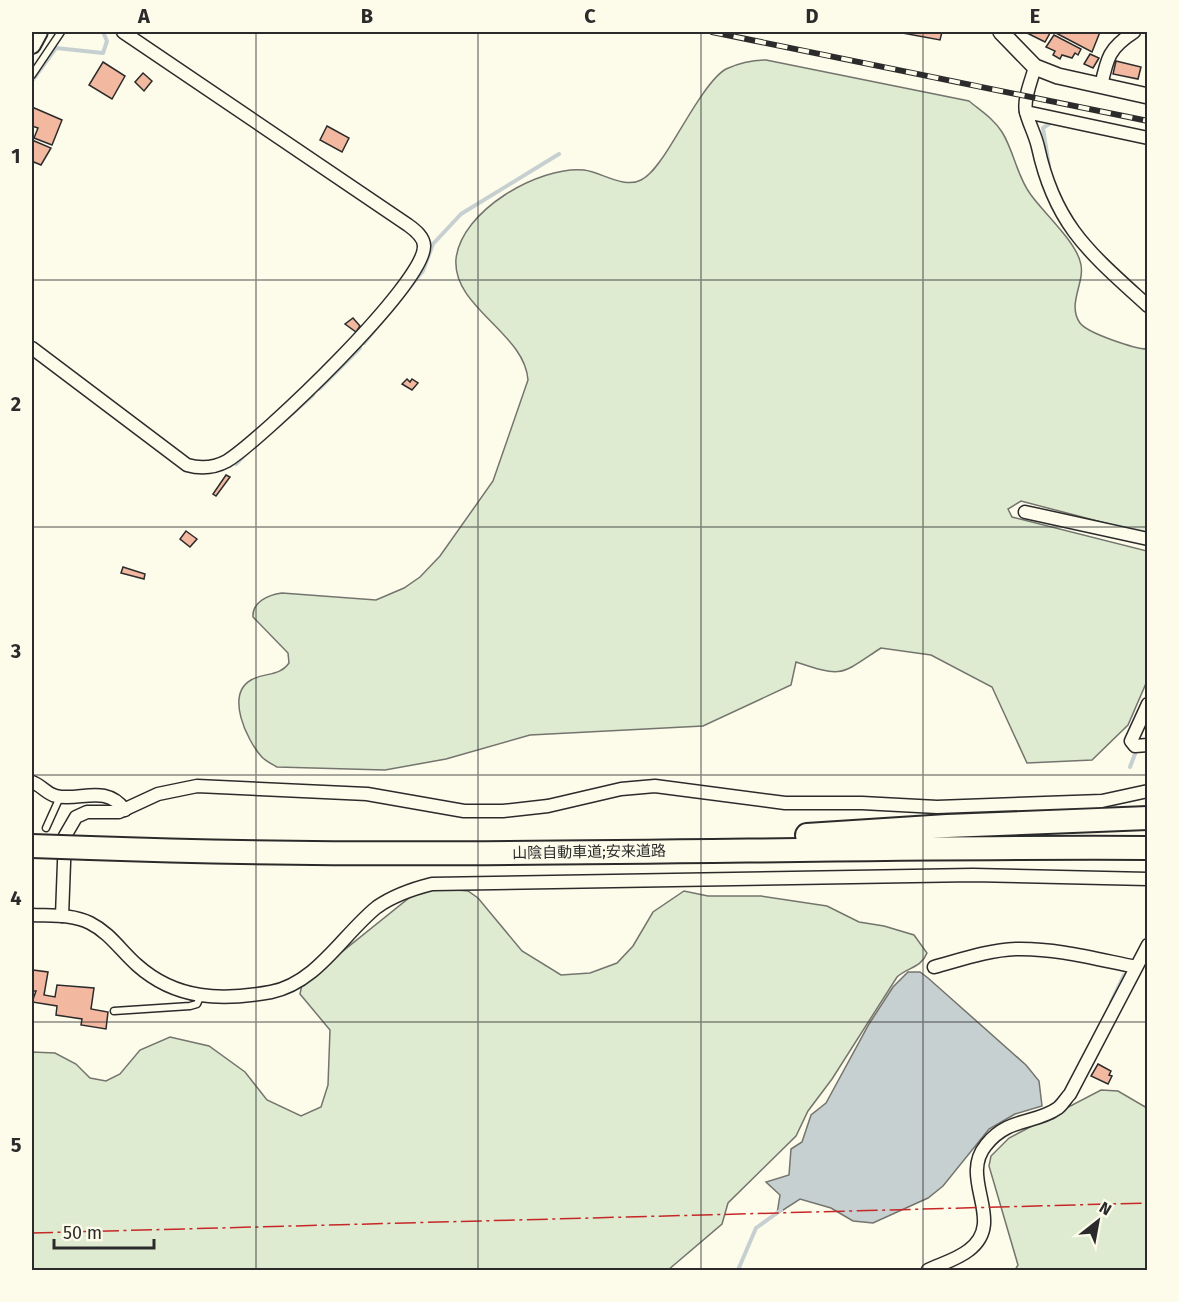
<svg xmlns="http://www.w3.org/2000/svg" width="1179" height="1302" font-family="'Fira Sans','Noto Sans JP',sans-serif">
	<rect width="100%" height="100%" fill="#fdfbea"/>
	<g fill="#deebd1" stroke="#74746e" stroke-width="1.5">
		<path d="M766,60L969,101C981,111 994,119 1002,132C1014,151 1017,177 1031,195C1044,213 1074,240 1080,261C1087,281 1066,303 1080,323C1087,333 1135,349 1147,349V534L1021,501L1008,509L1012,517L1147,551V681L1128,725L1092,760L1027,763L992,687L931,655L881,648C840,675 844,678 796,662L791,685L703,726L530,735L446,759L385,770L277,767C272,764 265,761 261,756C247,740 225,695 251,680C265,672 279,677 289,663L288,653L253,617C252,602 268,595 282,593L376,600L404,588L420,577L440,556L493,481L528,380C525,333 452,307 456,259C461,211 538,166 584,170C601,172 624,189 641,180C651,175 657,165 663,157C678,136 706,80 726,69C739,63 752,60 766,60Z"/>
		<path d="M436,888L468,891L478,898L522,951L561,975L590,973L617,963L633,946L653,912L684,891L708,896H761L827,906L859,922L884,926L914,935L927,953C921,968 908,967 897,977L832,1079L808,1111L796,1136L728,1203L722,1224L668,1270H32V1052L55,1053L76,1064L90,1078L106,1081L120,1074L140,1050L170,1037L209,1046L245,1072L267,1100L301,1116L321,1107L328,1085L330,1030L300,994L302,984L414,894Z"/>
		<path d="M1101,1090L1118,1091L1147,1108V1270H1015L1018,1265L989,1166L991,1156L1009,1138Z"/>
	</g>
	<path fill="#c7d0d0" stroke="#74746e" stroke-width="1.5" d="M908,972H920L928,978L1026,1065L1039,1081L1042,1106L1015,1114L989,1129L943,1186L928,1198L873,1223L853,1221L831,1208L800,1199L777,1214L780,1195L766,1182L789,1175L791,1149L802,1142L811,1115L826,1103L869,1024L893,987Z"/>
	<g fill="none" stroke-linecap="round" stroke-linejoin="round">
		<g stroke="#c7d0d0" stroke-width="4">
			<path d="M32,81L56,48L103,53L107,41L103,32"/>
			<path d="M1049,166L1043,128L1052,122"/>
			<path d="M364,343L423,271L433,244L461,214L559,154"/>
			<path d="M319,389L360,348"/>
			<path d="M277,427L313,395"/>
			<path d="M236,464L248,452"/>
			<path d="M1130,767L1135,754"/>
			<path d="M1111,1002L1124,975"/>
			<path d="M738,1270L756,1228L781,1210"/>
		</g>
	</g>
	<g fill="#f2b8a0" stroke="#2b2b2b" stroke-width="1.5">
		<path d="M897,32H942L940,40Z"/>
		<path d="M1025,32H1048L1050,33L1045,42Z"/>
		<path d="M1054,32H1100L1092,52Z"/>
		<path d="M1054,35L1081,49L1078,55L1075,53L1072,58L1062,55L1060,59L1053,55L1055,51L1046,47Z"/>
		<path d="M1090,54L1099,58L1093,68L1084,64Z"/>
		<path d="M1116,61L1141,67L1138,79L1113,74Z"/>
		<path d="M103,62L125,76L112,99L89,85Z"/>
		<path d="M143,73L152,81L144,91L135,82Z"/>
		<path d="M32,107L62,120L52,145L34,138L38,128L32,126Z"/>
		<path d="M327,126L349,138L342,152L320,140Z"/>
		<path d="M32,140L51,148L41,165L34,162L32,166Z"/>
		<path d="M353,318L360,326L356,332L345,324Z"/>
		<path d="M407,379L410,382L412,379L418,383L412,390L402,384Z"/>
		<path d="M226,475L230,477L216,496L213,494Z"/>
		<path d="M186,531L197,539L190,547L180,539Z"/>
		<path d="M123,567L145,574L144,579L121,573Z"/>
		<path d="M33,970L48,972L44,995L55,997L57,985L94,988L91,1009L108,1012L106,1029L81,1025L82,1019L56,1015L57,1006L32,1002L36,991H32Z"/>
		<path d="M1098,1064L1111,1071L1109,1075L1112,1076L1108,1084L1091,1076Z"/>
	</g>
	<g fill="none" stroke-linecap="round" stroke-linejoin="round">
		<g stroke="#2b2b2b" stroke-width="9">
			<g id="service">
				<path d="M32,75L61,32"/>
				<path d="M46,828L60,797"/>
				<path d="M114,1011L190,1006L197,1004L200,997"/>
			</g>
		</g>
		<g stroke="#2b2b2b" stroke-width="15">
			<g id="minor">
				<path d="M1035,67C1032,79 1023,99 1026,112C1029,124 1035,134 1038,147C1055,226 1090,253 1148,306"/>
				<path d="M1101,86C1107,58 1109,48 1134,32"/>
				<path d="M1026,112L1148,138"/>
				<path d="M32,348L187,465C201,469 214,468 227,461C262,439 425,284 424,246C424,237 415,230 408,225L123,32"/>
				<path d="M1025,512L1148,539"/>
				<path d="M1148,704L1131,741L1135,746L1148,745"/>
				<path d="M32,782C41,785 47,794 56,796C79,802 105,783 125,810"/>
				<path d="M32,915C51,916 72,914 90,923C110,933 121,951 137,965C176,1000 222,1001 271,992C317,983 343,934 377,907C394,895 412,889 432,884L973,875L1148,879"/>
				<path d="M62,916L65,836L76,817L87,812H119L158,794L197,786L367,794L464,811H503L548,806L621,789L655,786L785,803H862L937,807L1102,801L1148,791"/>
				<path d="M934,967C960,960 988,950 1016,949C1056,948 1096,959 1136,967"/>
				<path d="M928,1270C941,1264 958,1259 969,1250C1007,1221 958,1179 986,1145C1008,1117 1036,1124 1058,1108C1063,1104 1066,1098 1070,1094L1148,945"/>
			</g>
		</g>
		<g stroke="#2b2b2b" stroke-width="18">
			<path id="tertiary" d="M1001,32L1035,67L1058,76L1148,96"/>
		</g>
		<g stroke="#2b2b2b" stroke-width="20">
			<path id="secondary" d="M32,45L39,32"/>
		</g>
		<g stroke="#2b2b2b" stroke-width="26">
			<g id="motorway">
				<path d="M807,835L947,826L1148,818"/>
				<path d="M90,848C442,861 795,846 1148,848"/>
			</g>
		</g>
		<use href="#service" stroke="#fdfbea" stroke-width="6"/>
		<use href="#minor" stroke="#fdfbea" stroke-width="12"/>
		<use href="#tertiary" stroke="#fdfbea" stroke-width="15"/>
		<use href="#secondary" stroke="#fdfbea" stroke-width="16"/>
		<use href="#motorway" stroke="#fdfbea" stroke-width="22"/>
		<g stroke="#2b2b2b" stroke-width="6">
			<path id="rail" d="M712,32L1148,121"/>
		</g>
		<use href="#rail" stroke="#fdfbea" stroke-width="4" stroke-dasharray="11" stroke-linecap="butt"/>
		<g stroke="#2b2b2b" stroke-width="26" stroke-linecap="butt">
			<path id="motorway-bridge" d="M32,846L90,848"/>
		</g>
		<use href="#motorway-bridge" stroke="#fdfbea" stroke-width="22"/>
		<path stroke="#c62828" stroke-width="1.5" stroke-dasharray="21 4.5 3 4.5" stroke-linecap="butt" d="M32,1233L1148,1203"/>
	</g>
	<path fill="none" stroke="#2b2b2b" stroke-width="1.5" stroke-opacity="0.55" d="M256,32V1270M478,32V1270M701,32V1270M923,32V1270M32,280H1148M32,527H1148M32,775H1148M32,1022H1148"/>
	<g text-anchor="middle" stroke-width="4.5" stroke-linejoin="round" paint-order="stroke">
		<g font-size="15" fill="#2b2b2b" stroke="#fdfbea">
			<text transform="translate(589 852) rotate(-1)" y="5">山陰自動車道;安来道路</text>
		</g>
	</g>
	<rect width="1179" height="1302" fill="none" stroke="#fdfbea" stroke-width="66"/>
	<g transform="translate(1098 1221) rotate(31)" stroke="#fdfbea" stroke-width="4.5" paint-order="stroke">
	<path d="M0-4.5L10 22L0 15L-10 22Z" fill="#2b2b2b"/>
	<text y="-9" font-size="16" font-weight="bold" text-anchor="middle" fill="#2b2b2b">N</text>
	</g>
	<path d="M54 1239v9h100v-9" fill="none" stroke="#2b2b2b" stroke-width="3"/>
	<text x="63" y="1239" font-size="18" fill="#2b2b2b" stroke="#fdfbea" stroke-width="4.5" paint-order="stroke">50 m</text>
	<rect x="33" y="33" width="1113" height="1236" fill="none" stroke="#2b2b2b" stroke-width="2"/>
	<g font-size="20" text-anchor="middle" font-weight="bold" fill="#2b2b2b">
		<text x="144" y="23">A</text>
		<text x="367" y="23">B</text>
		<text x="590" y="23">C</text>
		<text x="812" y="23">D</text>
		<text x="1035" y="23">E</text>
		<text x="16" y="163">1</text>
		<text x="16" y="411">2</text>
		<text x="16" y="658">3</text>
		<text x="16" y="905">4</text>
		<text x="16" y="1152">5</text>
	</g>
</svg>
